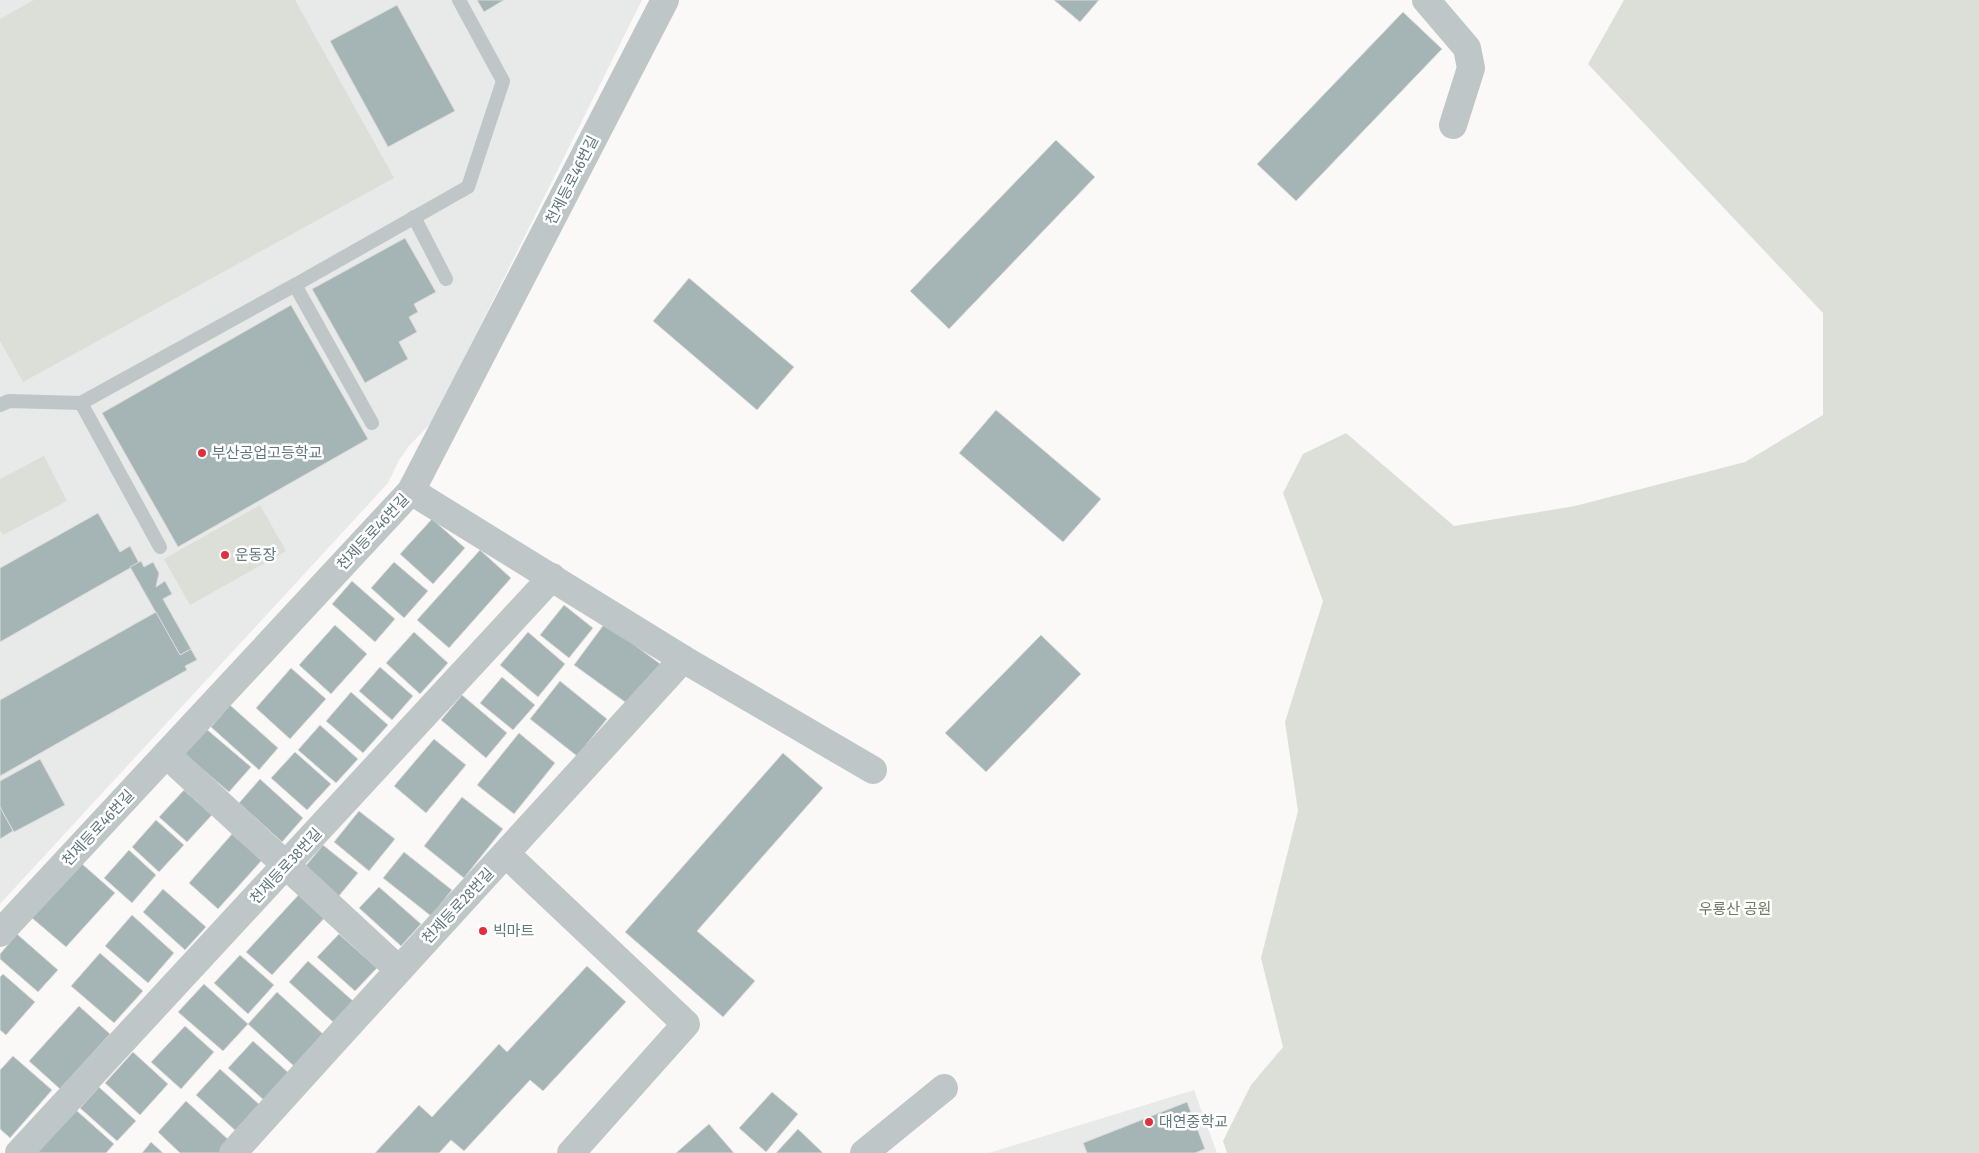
<svg xmlns="http://www.w3.org/2000/svg" width="1979" height="1153" font-family="'Fira Sans Condensed','Noto Sans KR',sans-serif">
	<rect width="100%" height="100%" fill="#faf9f8"/>
	<g fill="#e8e9e9">
		<path d="M0,0H642L433,421L409,446L399,460L388,483L0,904Z"/>
		<path d="M1194,1090L1217,1153H989Z"/>
	</g>
	<g fill="#dcdfd7">
		<path d="M34,0H295L394,178L23,382L0,341V19Z"/>
		<path d="M1624,0H1979V1153H1227L1223,1141L1251,1085L1283,1047L1261,958L1298,811L1285,722L1323,601L1283,493L1303,454L1346,433L1454,526L1575,506L1745,462L1823,415V313L1588,64Z"/>
		<path d="M44,456L67,501L3,535L0,530V479Z"/>
		<path d="M260,505L286,551L190,605L164,559Z"/>
	</g>
	<g fill="#a5b4b5" stroke="#dcdbda">
		<path d="M477,0H504L484,12Z"/>
		<path d="M1054,0H1099L1080,22Z"/>
		<path d="M397,5L455,111L388,147L330,41Z"/>
		<path d="M1403,12L1442,49L1296,201L1257,164Z"/>
		<path d="M1056,140L1095,177L949,329L910,291Z"/>
		<path d="M405,238L436,292L414,304L418,312L409,317L417,332L399,342L408,359L365,383L312,289Z"/>
		<path d="M689,278L794,367L757,410L653,321Z"/>
		<path d="M291,305L368,439L178,547L102,413Z"/>
		<path d="M996,410L1101,499L1063,542L959,453Z"/>
		<path d="M98,513L120,552L130,546L139,563L0,642V568Z"/>
		<path d="M432,519L465,548L433,584L400,554Z"/>
		<path d="M480,550L511,578L449,648L417,620Z"/>
		<path d="M141,561L144,567L153,562L159,573L156,587L165,581L172,594L163,599L191,649L180,655L130,567Z"/>
		<path d="M394,562L428,591L404,618L371,588Z"/>
		<path d="M352,581L395,619L375,642L332,604Z"/>
		<path d="M564,605L593,628L569,658L540,635Z"/>
		<path d="M156,612L180,655L191,649L197,660L185,666L187,670L0,776V700Z"/>
		<path d="M605,623L663,666L632,707L574,665Z"/>
		<path d="M335,625L367,654L331,694L299,665Z"/>
		<path d="M414,632L448,663L420,694L386,663Z"/>
		<path d="M528,632L565,664L538,697L500,665Z"/>
		<path d="M1041,635L1081,674L986,772L945,733Z"/>
		<path d="M380,667L413,696L392,720L359,691Z"/>
		<path d="M291,668L326,699L290,739L256,708Z"/>
		<path d="M502,677L535,705L513,730L480,703Z"/>
		<path d="M560,681L607,719L577,756L530,719Z"/>
		<path d="M351,692L388,725L363,753L326,721Z"/>
		<path d="M462,695L507,733L486,758L441,720Z"/>
		<path d="M230,705L278,748L259,770L211,727Z"/>
		<path d="M320,725L358,759L336,783L298,750Z"/>
		<path d="M204,727L251,767L229,792L182,752Z"/>
		<path d="M519,733L555,763L514,814L477,785Z"/>
		<path d="M434,739L466,765L426,813L394,786Z"/>
		<path d="M295,752L331,784L307,810L271,778Z"/>
		<path d="M783,753L823,788L697,931L755,981L723,1017L625,932Z"/>
		<path d="M40,759L65,805L14,832L0,808V781Z"/>
		<path d="M260,779L303,818L282,842L239,803Z"/>
		<path d="M184,790L212,815L187,842L159,817Z"/>
		<path d="M462,797L503,829L464,878L424,846Z"/>
		<path d="M0,807L13,831L0,839Z"/>
		<path d="M359,811L395,839L369,871L334,842Z"/>
		<path d="M156,820L184,845L159,872L132,847Z"/>
		<path d="M232,834L262,860L218,909L189,883Z"/>
		<path d="M323,845L358,873L338,897L303,869Z"/>
		<path d="M129,850L156,875L132,903L104,878Z"/>
		<path d="M404,852L452,890L431,916L383,878Z"/>
		<path d="M81,863L115,893L66,947L32,918Z"/>
		<path d="M379,887L421,924L401,946L359,908Z"/>
		<path d="M163,889L206,927L185,950L143,912Z"/>
		<path d="M303,890L329,913L272,975L246,952Z"/>
		<path d="M132,915L174,953L148,983L105,946Z"/>
		<path d="M17,934L58,970L38,992L0,959V954Z"/>
		<path d="M339,934L377,968L355,991L317,957Z"/>
		<path d="M100,953L143,991L114,1023L71,986Z"/>
		<path d="M240,955L274,985L248,1014L214,983Z"/>
		<path d="M308,961L353,1001L333,1022L289,982Z"/>
		<path d="M587,966L626,1002L543,1091L530,1080L464,1151L451,1140L439,1153H375L419,1105L432,1117L499,1044L507,1052Z"/>
		<path d="M3,974L35,1002L6,1035L0,1030V977Z"/>
		<path d="M204,984L248,1024L223,1051L178,1012Z"/>
		<path d="M277,992L324,1035L295,1067L248,1024Z"/>
		<path d="M79,1006L110,1034L60,1089L29,1061Z"/>
		<path d="M185,1026L214,1052L181,1089L151,1062Z"/>
		<path d="M253,1041L291,1075L266,1102L228,1068Z"/>
		<path d="M133,1052L168,1084L140,1115L105,1083Z"/>
		<path d="M13,1056L52,1090L10,1138L0,1129V1070Z"/>
		<path d="M220,1069L261,1106L237,1132L196,1095Z"/>
		<path d="M99,1087L136,1121L117,1141L80,1108Z"/>
		<path d="M772,1092L798,1114L766,1152L739,1128Z"/>
		<path d="M186,1101L231,1142L222,1153H180L158,1132Z"/>
		<path d="M1187,1102L1205,1149L1195,1153H1087L1083,1143Z"/>
		<path d="M76,1110L114,1144L106,1153H37Z"/>
		<path d="M709,1124L734,1153H676Z"/>
		<path d="M798,1129L823,1153H776Z"/>
		<path d="M151,1142L163,1153H142Z"/>
	</g>
	<g fill="none" stroke-linecap="round" stroke-linejoin="round">
		<g stroke="#bec6c8" stroke-width="14">
			<path d="M414,217L446,279"/>
			<path d="M295,285L468,187L503,81L459,0"/>
			<path d="M0,405L9,401L81,403"/>
			<path d="M160,547L81,403L295,285L372,423"/>
		</g>
		<g stroke="#bec6c8" stroke-width="28">
			<path d="M1426,0L1467,48L1471,68L1453,125"/>
			<path d="M411,491L683,659L873,770"/>
			<path d="M167,755L398,969"/>
			<path d="M506,854L686,1024L571,1153"/>
			<path d="M0,933L411,491L665,0"/>
			<path d="M19,1153L552,577"/>
			<path d="M233,1153C382,987 533,824 683,659"/>
			<path d="M864,1153L944,1088"/>
		</g>
	</g>
	<g fill="#e1303c" stroke="#fff" stroke-width="2">
		<circle cx="202" cy="453" r="5"/>
		<circle cx="225" cy="555" r="5"/>
		<circle cx="483" cy="931" r="5"/>
		<circle cx="1149" cy="1122" r="5"/>
	</g>
	<g text-anchor="middle" stroke-width="5" stroke-linejoin="round" paint-order="stroke">
		<g font-size="15" fill="#60787c" stroke="#fff">
			<text transform="translate(572 180) rotate(-63)" y="5">천제등로46번길</text>
			<text transform="translate(373 532) rotate(-47)" y="5">천제등로46번길</text>
			<text transform="translate(98 828) rotate(-47)" y="5">천제등로46번길</text>
			<text transform="translate(286 866) rotate(-47)" y="5">천제등로38번길</text>
			<text transform="translate(458 906) rotate(-47)" y="5">천제등로28번길</text>
		</g>
		<g font-size="15" fill="#60787c" stroke="#fff" text-anchor="start">
			<text x="212" y="458">부산공업고등학교</text>
			<text x="235" y="560">운동장</text>
			<text x="493" y="936">빅마트</text>
			<text x="1159" y="1127">대연중학교</text>
		</g>
		<g font-size="15" fill="#6f7a64" stroke="#fff">
			<text x="1735" y="914">우룡산 공원</text>
		</g>
	</g>
</svg>
